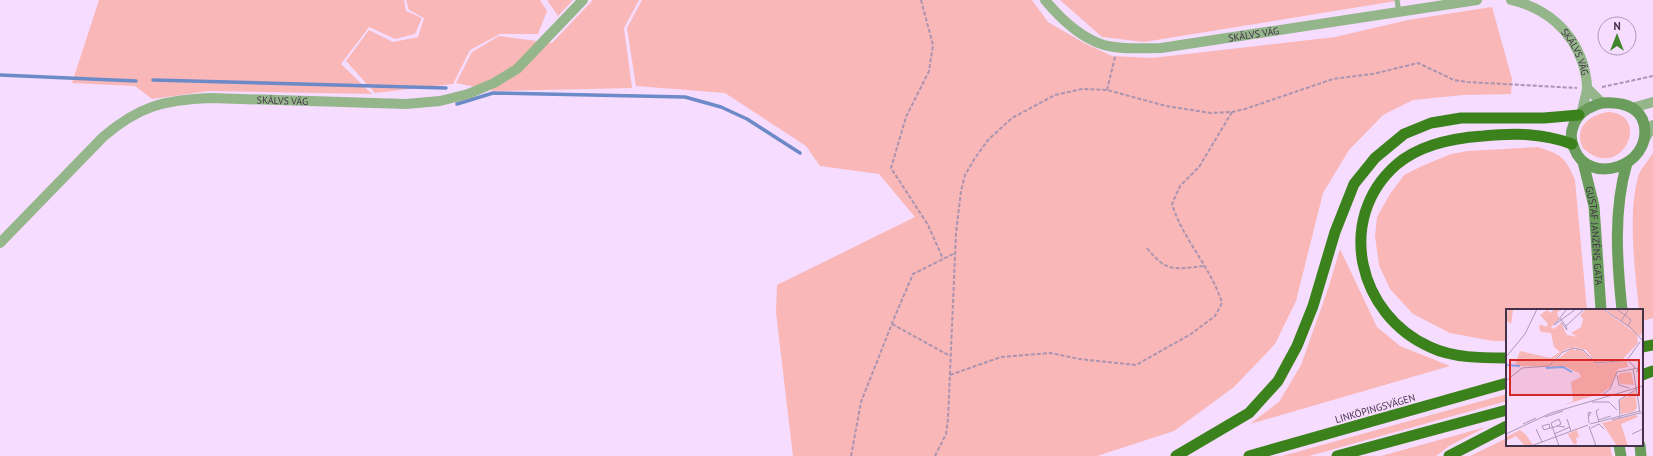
<svg xmlns="http://www.w3.org/2000/svg" width="1653" height="456" font-family="'PT Sans',sans-serif">
	<rect width="100%" height="100%" fill="#f6dcfe"/>
	<g fill="#f9b7b7">
		<path d="M99,0H404L406,11L422,18L415,34L395,39L369,27L341,64L372,94L209,91L152,99L135,86L72,83Z"/>
		<path d="M406,0H540L547,11L538,34H500L470,50L453,84L375,93L346,61L369,30L393,42L418,37L424,18L409,10Z"/>
		<path d="M547,0H573L558,16Z"/>
		<path d="M593,0H639L624,28L632,88L495,91L456,83L472,52L499,36L552,43Z"/>
		<path d="M642,0H1032L1048,22L1084,43L1112,56L1152,58L1335,37L1408,20L1492,7L1512,79L1511,94L1463,95L1413,100L1383,115L1349,150L1323,193L1296,301L1275,344L1234,387L1174,431L1097,456H793L776,313L777,285L915,217L879,174L820,166L806,146L725,93L636,86L627,28Z"/>
		<path d="M1060,0H1402L1144,42L1102,37Z"/>
		<path d="M1608,112C1653,114 1621,184 1583,148C1573,128 1589,115 1608,112Z"/>
		<path d="M1538,147C1562,155 1565,157 1575,180L1587,310H1507V341H1493L1450,333L1413,314L1390,289L1379,265L1375,236L1377,217L1390,194L1404,175L1422,166L1451,154L1468,151Z"/>
		<path d="M1653,153V318L1642,321V310H1639C1635,269 1627,213 1639,174C1642,167 1649,160 1653,153Z"/>
		<path d="M1340,249L1377,327L1400,346L1450,366L1250,424L1279,402L1301,365L1328,289Z"/>
		<path d="M1507,394V401L1309,456H1282Z"/>
		<path d="M1486,427L1449,446L1436,456H1381Z"/>
		<path d="M1507,438V445H1610L1612,456H1470Z"/>
	</g>
	<g fill="none" stroke-linecap="round" stroke-linejoin="round">
		<g stroke="#6c8ac8" stroke-width="3.5">
			<path d="M0,75L136,81"/>
			<path d="M153,80L446,88"/>
			<path d="M457,104L493,93L685,97L721,107L747,119L800,153"/>
		</g>
		<g stroke="#aa94b1" stroke-width="2" stroke-dasharray="4 2" stroke-linecap="butt">
			<path d="M921,0L933,45L929,71L906,117L891,168L928,225L943,259"/>
			<path d="M1602,87L1653,76"/>
			<path d="M1107,90L1115,57"/>
			<path d="M1147,248C1167,273 1174,269 1204,266"/>
			<path d="M892,324L950,356"/>
			<path d="M950,375L1001,357L1051,353L1079,359L1136,365L1191,334L1215,316L1222,303C1211,267 1183,240 1172,204L1180,186L1199,167L1232,112"/>
			<path d="M851,456L861,402L895,316L913,274L955,253"/>
			<path d="M935,456L946,434L948,419L956,233L961,191L965,175L975,158L988,140L1012,118L1055,95L1082,89L1107,90L1166,106L1211,113L1232,112L1245,109L1333,79L1373,74L1418,63L1454,80L1467,82L1577,88"/>
		</g>
		<path stroke="#94b68a" stroke-width="5" d="M1397,0L1399,12"/>
		<g stroke="#94b68a" stroke-width="10">
			<path id="s1" d="M1045,0C1060,18 1081,38 1104,45C1122,50 1143,48 1161,48L1477,0"/>
			<path id="s2" d="M1511,0C1546,8 1572,30 1583,64C1585,71 1587,81 1587,88C1586,96 1583,105 1582,112"/>
			<path d="M1587,88L1602,103"/>
			<path d="M1632,108L1653,102"/>
			<path d="M1645,139L1653,125"/>
			<path id="s3" d="M0,243L103,137C139,106 164,100 210,98L406,104L440,101L468,94L494,83L517,69L583,0"/>
		</g>
		<g stroke="#6a9d5b" stroke-width="11">
			<path d="M1602,103C1619,102 1639,105 1644,124C1653,167 1588,187 1574,148C1571,141 1570,134 1573,127C1577,113 1588,107 1602,103Z"/>
			<path id="s4" d="M1583,162L1594,206L1601,310"/>
			<path d="M1622,310C1617,262 1613,210 1627,163"/>
			<path d="M1619,445L1621,456"/>
			<path d="M1640,445L1641,456"/>
		</g>
		<g stroke="#3c821c" stroke-width="11">
			<path d="M1642,347L1653,345"/>
			<path d="M1507,358C1482,358 1453,358 1430,347C1358,315 1335,219 1396,165C1420,144 1453,138 1483,136C1514,133 1543,133 1572,144"/>
			<path d="M1642,375L1653,371"/>
			<path d="M1176,456L1249,413L1278,381L1297,346L1313,306L1335,232L1354,184L1375,158L1404,134L1431,123L1461,118H1544L1579,115"/>
			<path d="M1249,456L1507,383"/>
			<path d="M1337,456L1507,410"/>
			<path d="M1449,456L1507,426"/>
		</g>
	</g>
	<g text-anchor="middle" stroke-width="4" stroke-linejoin="round" paint-order="stroke">
		<g font-size="10" fill="#433248" stroke="#f6dcfe">
			<text dy="4" stroke="none"><textPath href="#s1" startOffset="226">SKÄLVS VÄG</textPath></text>
			<text dy="4" stroke="none"><textPath href="#s2" startOffset="87">SKÄLVS VÄG</textPath></text>
			<text dy="4" stroke="none"><textPath href="#s3" startOffset="337">SKÄLVS VÄG</textPath></text>
			<text dy="4" stroke="none"><textPath href="#s4" startOffset="75">GUSTAF JANZÉNS GATA</textPath></text>
			<text transform="translate(1375 408) rotate(-16)" y="4">LINKÖPINGSVÄGEN</text>
		</g>
	</g>
	<g transform="translate(1506 309)">
		<rect width="137" height="137" fill="#f6dcfe"/>
		<path d="M2,0H20L7,1L5,15L0,11ZM48,0H55L51,4L53,9L45,18L48,20L55,14L61,26L72,28L65,24L75,18L77,10L74,6L80,0H96L131,25L132,34L117,50L90,54L80,41L69,38L60,40L47,51L46,54L66,39L70,42L69,39L77,42L91,55L121,51L122,58L112,60L104,78L96,84L58,96L67,92L65,73L75,68L73,64L60,58L9,57L14,42L45,49L54,43L48,38L45,24L35,23L33,19L34,15L40,18L42,15L34,6L41,1L45,4ZM99,0H137V22L134,27ZM125,63L128,76L114,75L112,68L114,64ZM129,82L131,99L127,103L115,105L113,92ZM130,106L132,108L115,115L122,137H111L96,114ZM14,121L20,126L27,136L19,137L10,127L0,132V128ZM71,121L73,129L70,128L71,134L68,136L62,125Z" fill="#f9b7b7"/>
		<path fill="none" stroke="#7db0ff" stroke-width="2" d="M0,56L14,57M40,59L57,58L66,63"/>
		<path fill="none" stroke="#ae98b5" stroke-width="1" d="M97,0L125,19L137,32M110,0L119,6L123,0M54,9L60,17L78,0M115,12L119,6L125,11L122,17M55,13L61,21L60,17M48,16L70,0M48,16L61,0M0,48L19,25L31,0M121,51L134,33M131,63L132,59L127,60L134,103L137,106M111,66L113,76L123,79M0,72L16,59L43,57L57,43L67,39L77,41L90,54L122,51L129,59M96,86L104,80L111,63L127,60M86,93H103L111,101M83,107L85,103L82,104L83,114M39,108L57,102M114,109L113,91L131,80M61,110L65,122M92,111L105,107M106,111L134,104M93,113L90,102L93,100M17,115L30,109M84,115L134,102M51,117L55,115L53,110L45,114L53,137M83,117L90,137M44,119L43,115L36,117L38,121L44,119H46L51,117L59,118M85,119L93,115L98,120M30,120L36,133M0,125L45,104L137,77M48,125L64,118M126,125L137,120M25,137L82,116"/>
		<path fill="#d62828" fill-opacity="0.15" stroke="#d62828" stroke-width="2" d="M4,51H133V86H4Z"/>
		<rect width="137" height="137" fill="none" stroke="#433248" stroke-width="2"/>
	</g>
	<g transform="translate(1617 36)"><circle r="19" fill="#f6dcfe" stroke="#ae98b5"/>
	<path d="M0-3L7 15L0 10L-7 15Z" fill="#408529"/>
	<text y="-6" font-size="11" font-weight="bold" text-anchor="middle" fill="#433248">N</text>
	</g>
</svg>
